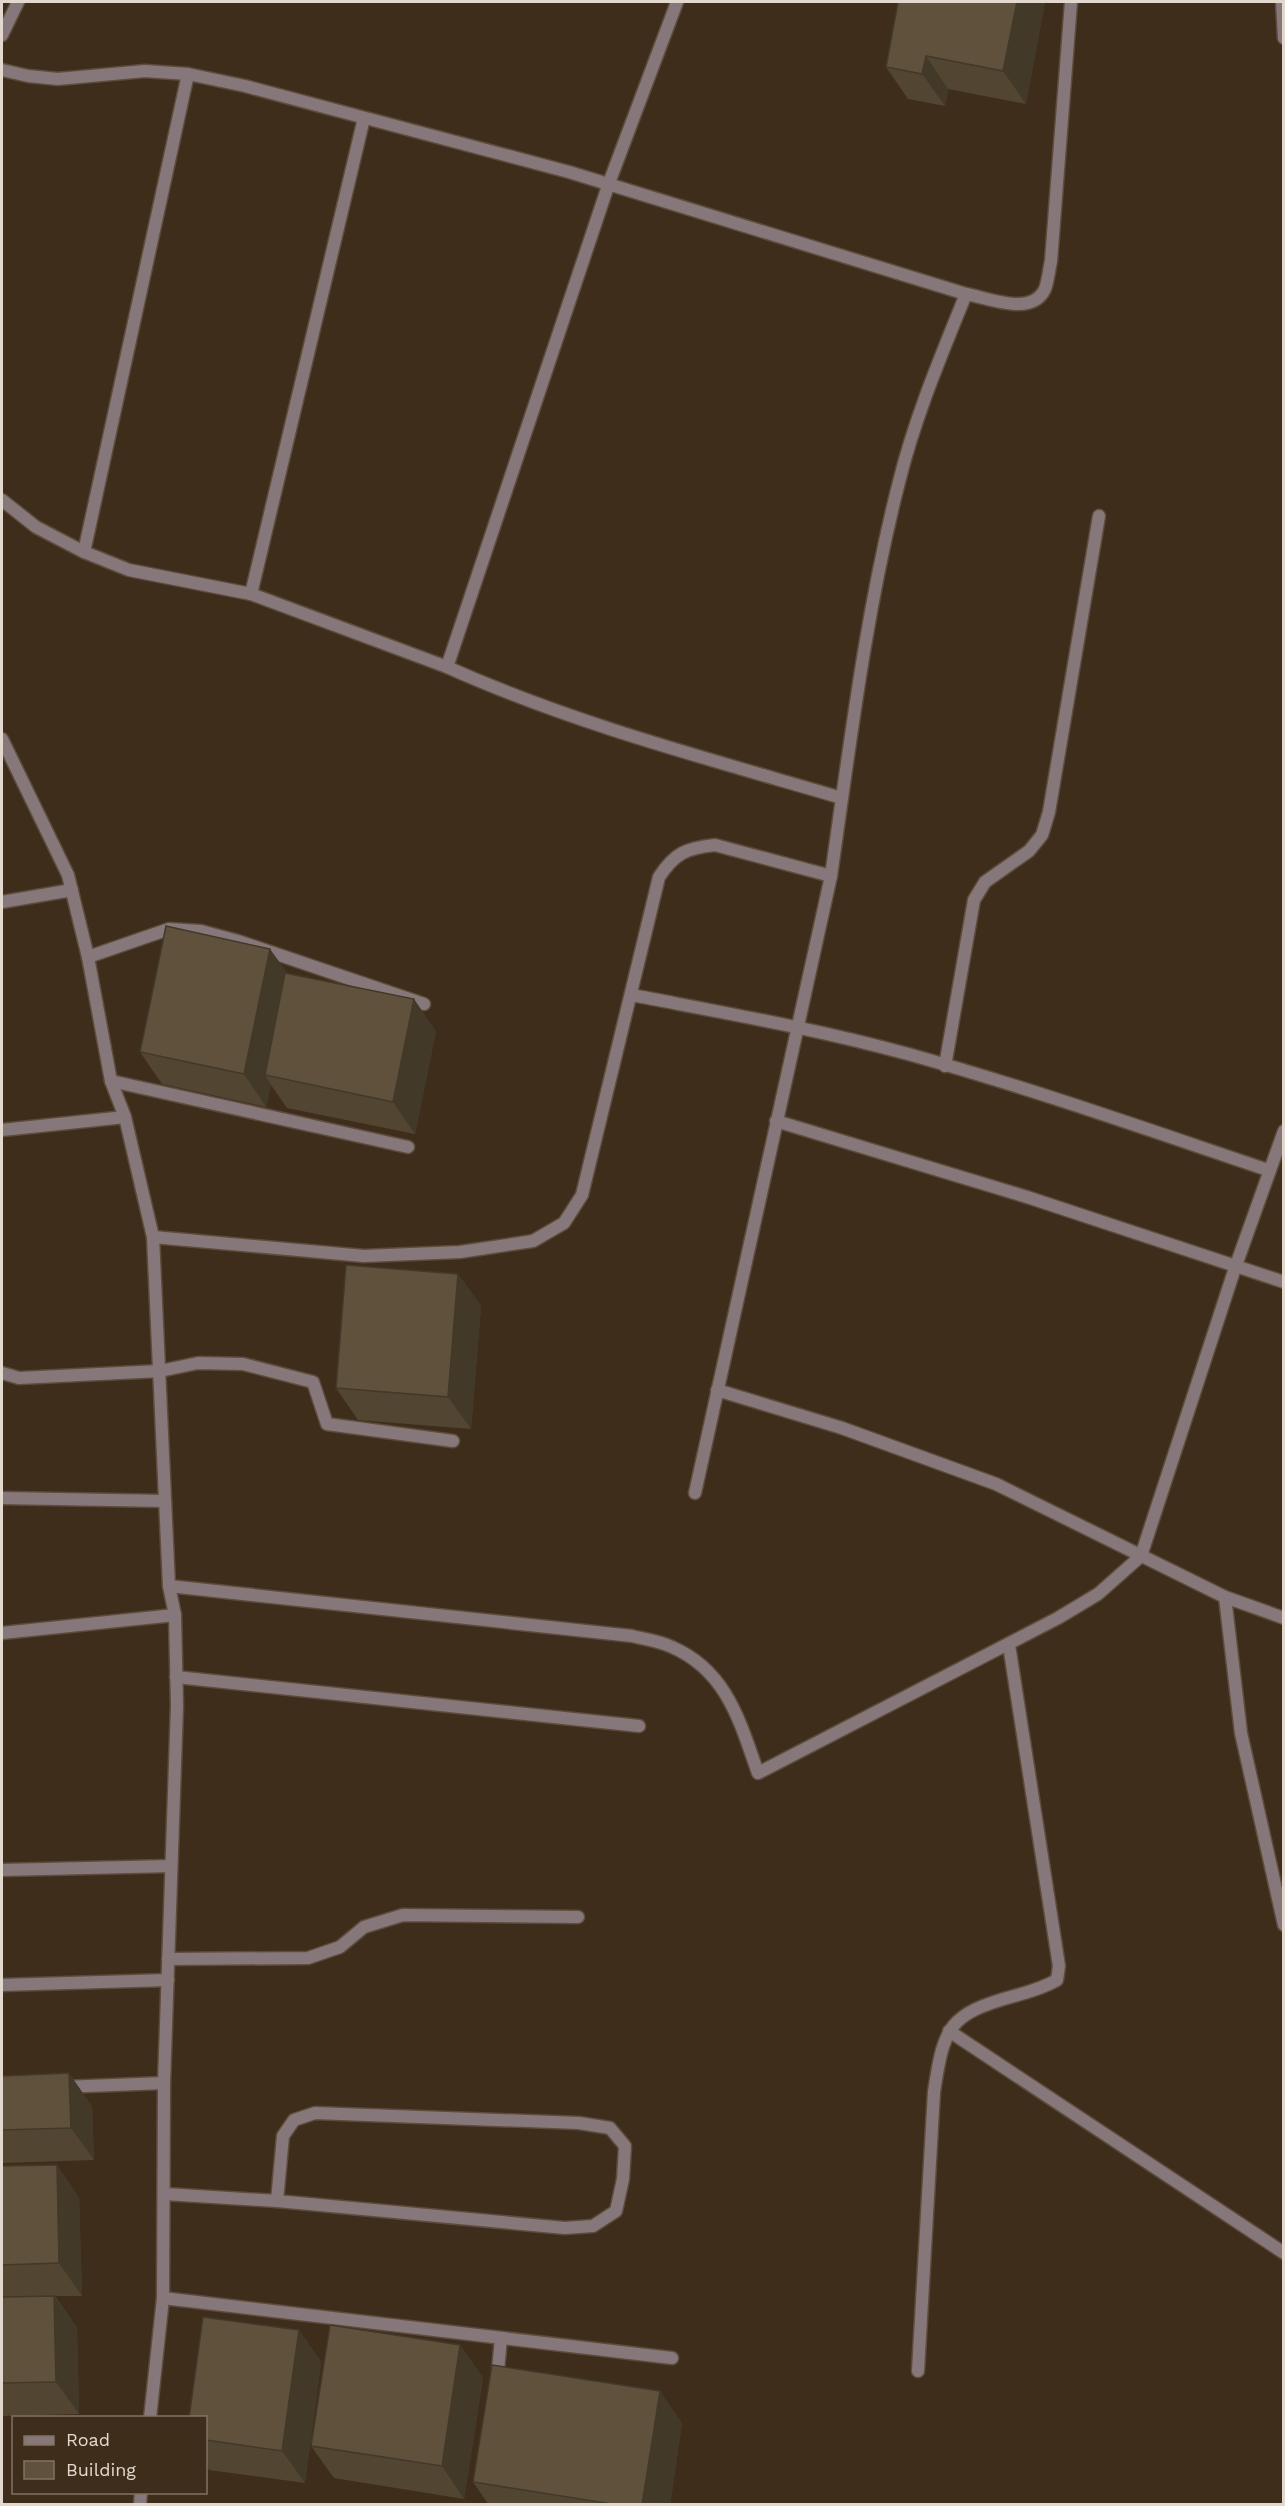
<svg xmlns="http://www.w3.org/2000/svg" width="1285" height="2506" font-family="'Work Sans',sans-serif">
	<rect width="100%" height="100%" fill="#3f2d1c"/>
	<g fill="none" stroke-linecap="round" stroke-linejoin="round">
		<g stroke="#5d4c3c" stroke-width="15">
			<g id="lane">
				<path d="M88,957L169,929L201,931L238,941L424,1004"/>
				<path d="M63,2087L164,2083"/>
			</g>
		</g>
		<g stroke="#5d4c3c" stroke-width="15">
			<g id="street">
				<path d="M1282,2L1284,38"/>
				<path d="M2,35L18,2"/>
				<path d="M2,70L28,76L58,79L145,71L188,74L245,86L569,172L966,294C989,298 1032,317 1045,289C1048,281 1049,270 1051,261L1071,2"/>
				<path d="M2,500L36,527L84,552L129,570L251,594L447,667L609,183L677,2"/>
				<path d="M84,552L188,74"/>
				<path d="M251,594L364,118"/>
				<path d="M447,667C574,724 709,759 842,798"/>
				<path d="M2,739L68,875L88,957L111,1081L125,1117L153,1237L169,1586L175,1615L177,1706L164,2083L163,2298L150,2418"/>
				<path d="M2,902L72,890"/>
				<path d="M632,995C725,1013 817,1029 908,1054C1030,1088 1149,1130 1268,1170"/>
				<path d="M945,1066L974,900L985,882L1029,851L1042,835L1049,812L1099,516"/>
				<path d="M111,1081L408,1147"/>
				<path d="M776,1121L1027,1197L1284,1282"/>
				<path d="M2,1130L125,1117"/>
				<path d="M153,1237L364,1256L460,1252L533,1241L564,1223L582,1195L659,877C675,853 686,848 715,845L831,876C850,744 866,611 899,482C915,417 941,356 966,294"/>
				<path d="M2,1373L19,1378L160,1371L198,1363L243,1364L313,1382L327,1424L453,1441"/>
				<path d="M717,1390L842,1428L996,1484L1225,1597L1284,1618"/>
				<path d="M695,1493L831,876"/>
				<path d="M2,1498L165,1501"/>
				<path d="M169,1586L632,1636C644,1639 660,1641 672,1647C727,1671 740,1722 758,1773L1058,1618L1098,1594L1141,1556L1235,1268L1284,1131"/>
				<path d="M1225,1597L1241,1733L1284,1925"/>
				<path d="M2,1633L175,1615"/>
				<path d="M176,1677L639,1726"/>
				<path d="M2,1870L171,1866"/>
				<path d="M168,1959L308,1958L340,1947L364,1927L403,1915L578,1917"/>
				<path d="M2,1985L168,1980"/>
				<path d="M949,2031L1284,2253"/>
				<path d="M165,2194L277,2201L565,2228L593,2226L616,2211L623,2179L625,2146L610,2128L579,2123L315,2113L294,2120L283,2136L277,2201"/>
				<path d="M163,2298L672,2358"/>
				<path d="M918,2371L934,2092C944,2026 949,2014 1014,1996C1029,1992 1043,1988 1057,1980L1059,1966L1009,1645"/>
				<path d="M497,2381L501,2338"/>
				<path d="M140,2504L141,2492"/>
			</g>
		</g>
		<use href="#lane" stroke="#86787a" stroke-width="12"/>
		<use href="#street" stroke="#86787a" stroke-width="12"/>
	</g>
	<g fill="#524633">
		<path d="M1045,2L1026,104L948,89L945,106L908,99L886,67Z"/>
		<path d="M287,973L436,1031L415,1134L287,1108L271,1085L266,1107L162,1084L140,1052Z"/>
		<path d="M458,1274L481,1306L471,1429L358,1420L336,1388Z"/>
		<path d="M2,2076L92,2106L94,2160L2,2163Z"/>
		<path d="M2,2166L79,2197L82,2296H55L77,2328L79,2414L2,2416Z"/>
		<path d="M299,2330L321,2362L305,2483L209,2470L206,2465V2418Z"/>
		<path d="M460,2345L483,2378L464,2499L334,2478L311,2446Z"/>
		<path d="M682,2423L670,2505H489L473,2482Z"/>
	</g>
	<g fill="#423929">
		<path d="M1017,2H1045L1026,104L1003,71Z"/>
		<path d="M926,56L948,89L945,106L922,74Z"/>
		<path d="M270,949L293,981L265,1075L271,1085L266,1107L244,1074Z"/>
		<path d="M414,999L436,1031L415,1134L393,1102Z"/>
		<path d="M458,1274L481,1306L471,1429L448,1397Z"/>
		<path d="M69,2073L92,2106L94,2160L71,2128Z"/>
		<path d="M57,2165L79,2197L82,2296L59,2263Z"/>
		<path d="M54,2296L77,2328L79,2414L56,2382Z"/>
		<path d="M299,2330L321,2362L305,2483L282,2451Z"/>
		<path d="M460,2345L483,2378L464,2499L442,2466Z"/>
		<path d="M660,2391L682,2423L670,2505H642Z"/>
	</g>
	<g fill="#5f513b" stroke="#423929" stroke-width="1.5">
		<path d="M898,2H1017L1003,71L926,56L922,74L886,67Z"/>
		<path d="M166,926L270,949L244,1074L140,1052Z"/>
		<path d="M285,973L414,999L393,1102L265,1075Z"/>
		<path d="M346,1265L458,1274L448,1397L336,1388Z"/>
		<path d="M69,2073L71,2128L2,2130V2076Z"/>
		<path d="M57,2165L59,2263L2,2265V2166Z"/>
		<path d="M54,2296L56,2382L2,2383V2297Z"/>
		<path d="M203,2317L299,2330L282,2451L206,2440V2418H189Z"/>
		<path d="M330,2325L460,2345L442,2466L311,2446Z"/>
		<path d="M492,2365L660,2391L642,2505H618L473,2482Z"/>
	</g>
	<rect width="1285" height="2506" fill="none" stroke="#e3d8cd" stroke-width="6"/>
	<rect x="12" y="2416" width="195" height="78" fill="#3f2d1c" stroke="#817163" stroke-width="1.5"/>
	<rect x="24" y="2436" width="30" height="9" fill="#86787a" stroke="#817163" stroke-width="1.5"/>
	<text x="66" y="2446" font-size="18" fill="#e3d8cd">Road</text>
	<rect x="24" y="2461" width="30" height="18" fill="#5f513b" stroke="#817163" stroke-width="1.5"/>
	<text x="66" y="2476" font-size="18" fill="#e3d8cd">Building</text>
</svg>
